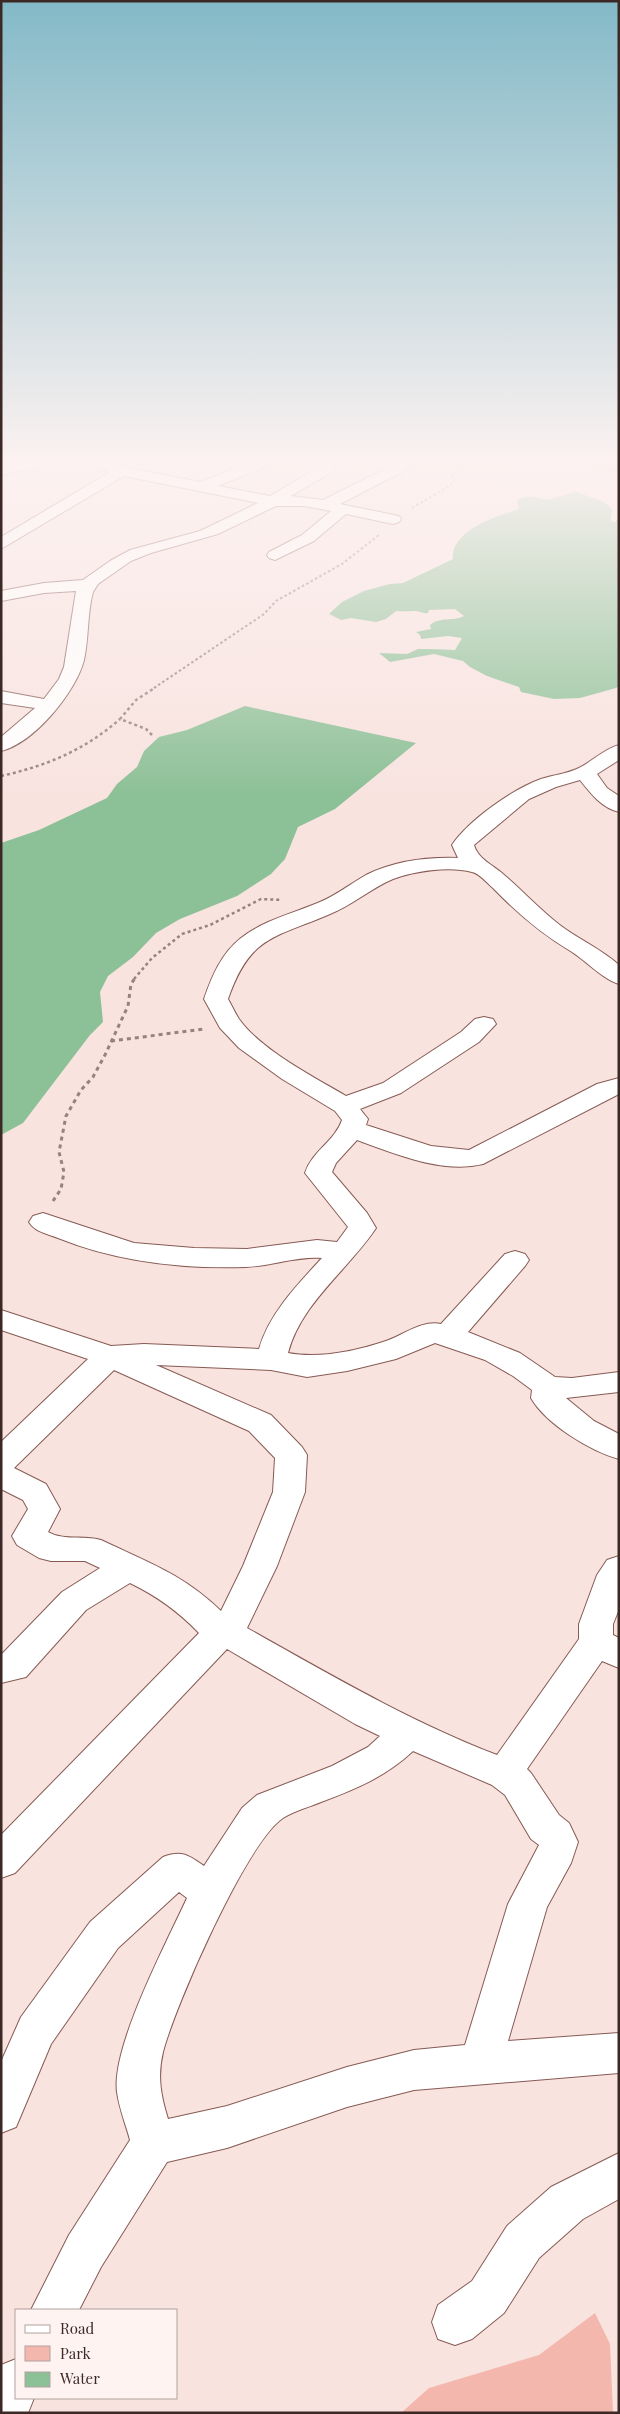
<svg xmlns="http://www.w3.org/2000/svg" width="620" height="2414" font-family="'Playfair Display',serif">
	<rect width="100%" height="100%" fill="#f8e3df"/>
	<path fill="#f4b7ad" d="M595,2313L610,2344L613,2413H401L429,2388L539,2355Z"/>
	<g fill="#8cc096">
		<path d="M578,459H619V474L576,460Z"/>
		<path d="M577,492L604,502L612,509L611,521L615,522L619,518V686L616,688L580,698L554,699L521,692L519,687L487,676L470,667L463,661L434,654L390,662L379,653L407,654L418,649H431L455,650L462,638L448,636L421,639L420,635L416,632L431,629L430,625C441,616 452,622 464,616L455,609L429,610L428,613C422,614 420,611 415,611C408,611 404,612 396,611L386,619L376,622L351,618L341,620L329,614L342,602L364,591L390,584L403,583L453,559C450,530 497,516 519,509L517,500C532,493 536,500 549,499C558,498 567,493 577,492Z"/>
		<path d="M245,706L416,743L335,809L298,827L285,859L271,874L237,896L180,919L156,933L133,957L108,976L100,992L103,1022L90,1035L23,1123L1,1135V843L39,830L107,798L117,784L137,767L144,751L159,737L187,730Z"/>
	</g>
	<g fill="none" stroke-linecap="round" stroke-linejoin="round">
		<g stroke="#875a53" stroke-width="2">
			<g id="street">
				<path d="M41,459H69L62,463L1,475V467Z"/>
				<path d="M73,459H95L124,467L200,482L260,459H279L277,462L218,486L270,496L333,459H351L349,462L291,496L323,500L405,459H423L421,462L340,504L399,516L401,519L399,522L393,524L346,514L314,541L275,560L269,558L267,555L269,552L302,535L331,511L304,506H276L218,534L151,553L131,561L98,584L93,592C87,614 89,638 84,660C76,692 34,743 1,751V737L35,708L1,703V691L44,699L59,679L64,667L76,591L44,593L1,601V591L44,583L83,580L110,561L130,550L200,531L258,503L124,476L1,549V537L110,472L75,462Z"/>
				<path d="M619,745V760L597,774L607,788L619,796V812C602,808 591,794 580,780L556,787L529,799L474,845C478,859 493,865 503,874C523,891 540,910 561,926C580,940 601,949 619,965V984C604,980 586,961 572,952C542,934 517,913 493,888C487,883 479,873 472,872C449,866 415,871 393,879C371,888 353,905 330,914C275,938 250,935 228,999C232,1006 235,1013 239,1019C261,1050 314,1077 346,1096L383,1083L461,1032L475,1019L484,1017L493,1019L496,1024L479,1042L401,1093L360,1109L368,1119L366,1125L431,1146L469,1150L597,1084L619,1078V1094L483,1164C442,1174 396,1154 357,1140L336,1163L332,1172L367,1213L376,1228C348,1270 301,1303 288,1353C319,1359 356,1351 386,1341C404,1335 421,1320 441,1324L505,1254L515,1251L525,1254L529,1260L525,1266L468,1332L520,1353L555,1377L572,1378L619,1372V1392L566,1398L594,1421L619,1434V1459C590,1451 546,1424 531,1398L532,1390L513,1376L485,1360L435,1343L396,1359L347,1371L307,1377L271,1370L156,1365L271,1415L302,1447L307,1455L305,1492L277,1566L247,1628C329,1674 409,1721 497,1755L579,1639V1624L597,1575L607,1560L619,1556V1609L613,1624V1635L619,1638V1668L602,1661L527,1769L531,1773L559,1815L569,1823L578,1842L571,1863L547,1907L508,2041L619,2033V2073L414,2090L347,2107L227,2148L167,2162L101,2267L79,2310H31L69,2235L130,2140C126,2125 119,2108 117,2092C111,2047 167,1942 187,1898L179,1892L118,1948L51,2044L16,2127L1,2133V2062L21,2017L90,1922L163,1857C182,1850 188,1855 204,1866L242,1808L257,1795L332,1766L368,1747L380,1736L355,1724L227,1649L15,1873L1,1878V1835L199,1633C178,1611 157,1596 130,1583L86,1610L26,1677L1,1683V1655L62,1592L100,1568L85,1561H51L39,1558L17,1545L12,1536L28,1509L23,1500L1,1489V1442L88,1359L1,1330V1310L111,1346L144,1344L259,1349C269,1314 297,1285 322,1258C297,1256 271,1266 246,1267C182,1269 118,1262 58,1238C48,1234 35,1232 29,1222L33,1216L43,1213L134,1243L194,1248L247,1249L317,1240L337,1242L348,1227L305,1173C312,1151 335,1141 342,1120L335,1111L282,1079L239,1048L220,1028L204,999C212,976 221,954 241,938C264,920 294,913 320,902C337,895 350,884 366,875C394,861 427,857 458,858L452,845C469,820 513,789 541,779C553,775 567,774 579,768C593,761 604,749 619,745ZM114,1370L249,1431L275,1458L273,1492L243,1566L221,1611C183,1574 147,1562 101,1540C83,1535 64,1541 48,1532L60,1509L46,1484L14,1468ZM413,1751L492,1785L505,1795L531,1839L539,1845L508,1904L465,2045L414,2050L347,2067L227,2106L168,2119C161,2096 157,2077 163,2052C175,2006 246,1843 283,1818C294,1811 309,1807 321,1802C356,1789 385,1777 413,1751Z"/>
				<path d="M619,2153V2199L583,2219L539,2258L504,2313L472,2339L455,2345L438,2339L432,2322L438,2305L472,2281L507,2226L551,2187Z"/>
				<path d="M16,2359V2398H34L28,2413H1V2365Z"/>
			</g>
		</g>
		<g stroke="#96827e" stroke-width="2" stroke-dasharray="2.5 2.5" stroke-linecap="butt">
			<path d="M412,508L451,485L454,481L452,475L477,459"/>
			<path d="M154,688L264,614L276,601L342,564L379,535"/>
		</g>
		<g stroke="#96827e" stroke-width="2.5" stroke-dasharray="3 3" stroke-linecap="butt">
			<path d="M152,735L146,729L120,719L136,700L156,687"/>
			<path d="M1,776C46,766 85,750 120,719"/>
			<path d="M134,979L152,958L182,934L210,925L261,899L282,900"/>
		</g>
		<g stroke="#96827e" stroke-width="3" stroke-dasharray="4 4" stroke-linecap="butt">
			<path d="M111,1041L204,1029"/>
			<path d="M53,1201L61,1189L64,1172L59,1152L66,1116L81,1090L93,1077L105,1055L128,1006L131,984L135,978"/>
		</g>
		<use href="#street" fill="#fff" fill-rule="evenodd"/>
	</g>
	<linearGradient id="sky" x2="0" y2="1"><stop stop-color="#83b9c7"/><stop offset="0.58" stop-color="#fcf2f1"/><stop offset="1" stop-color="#fcf2f1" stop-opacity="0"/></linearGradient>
	<rect width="620" height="797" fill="url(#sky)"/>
	<rect width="620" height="2414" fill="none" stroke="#3c2925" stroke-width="5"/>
	<rect x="15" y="2309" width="162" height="90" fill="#fef3f1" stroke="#b0a29f"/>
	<rect x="25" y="2325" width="25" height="8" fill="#ffffff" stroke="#b0a29f"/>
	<text x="60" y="2334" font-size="15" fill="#3c2925">Road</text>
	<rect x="25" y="2346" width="25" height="15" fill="#f4b7ad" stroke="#b0a29f"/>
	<text x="60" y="2359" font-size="15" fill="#3c2925">Park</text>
	<rect x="25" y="2372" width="25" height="15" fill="#8cc096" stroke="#b0a29f"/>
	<text x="60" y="2384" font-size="15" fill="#3c2925">Water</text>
</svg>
